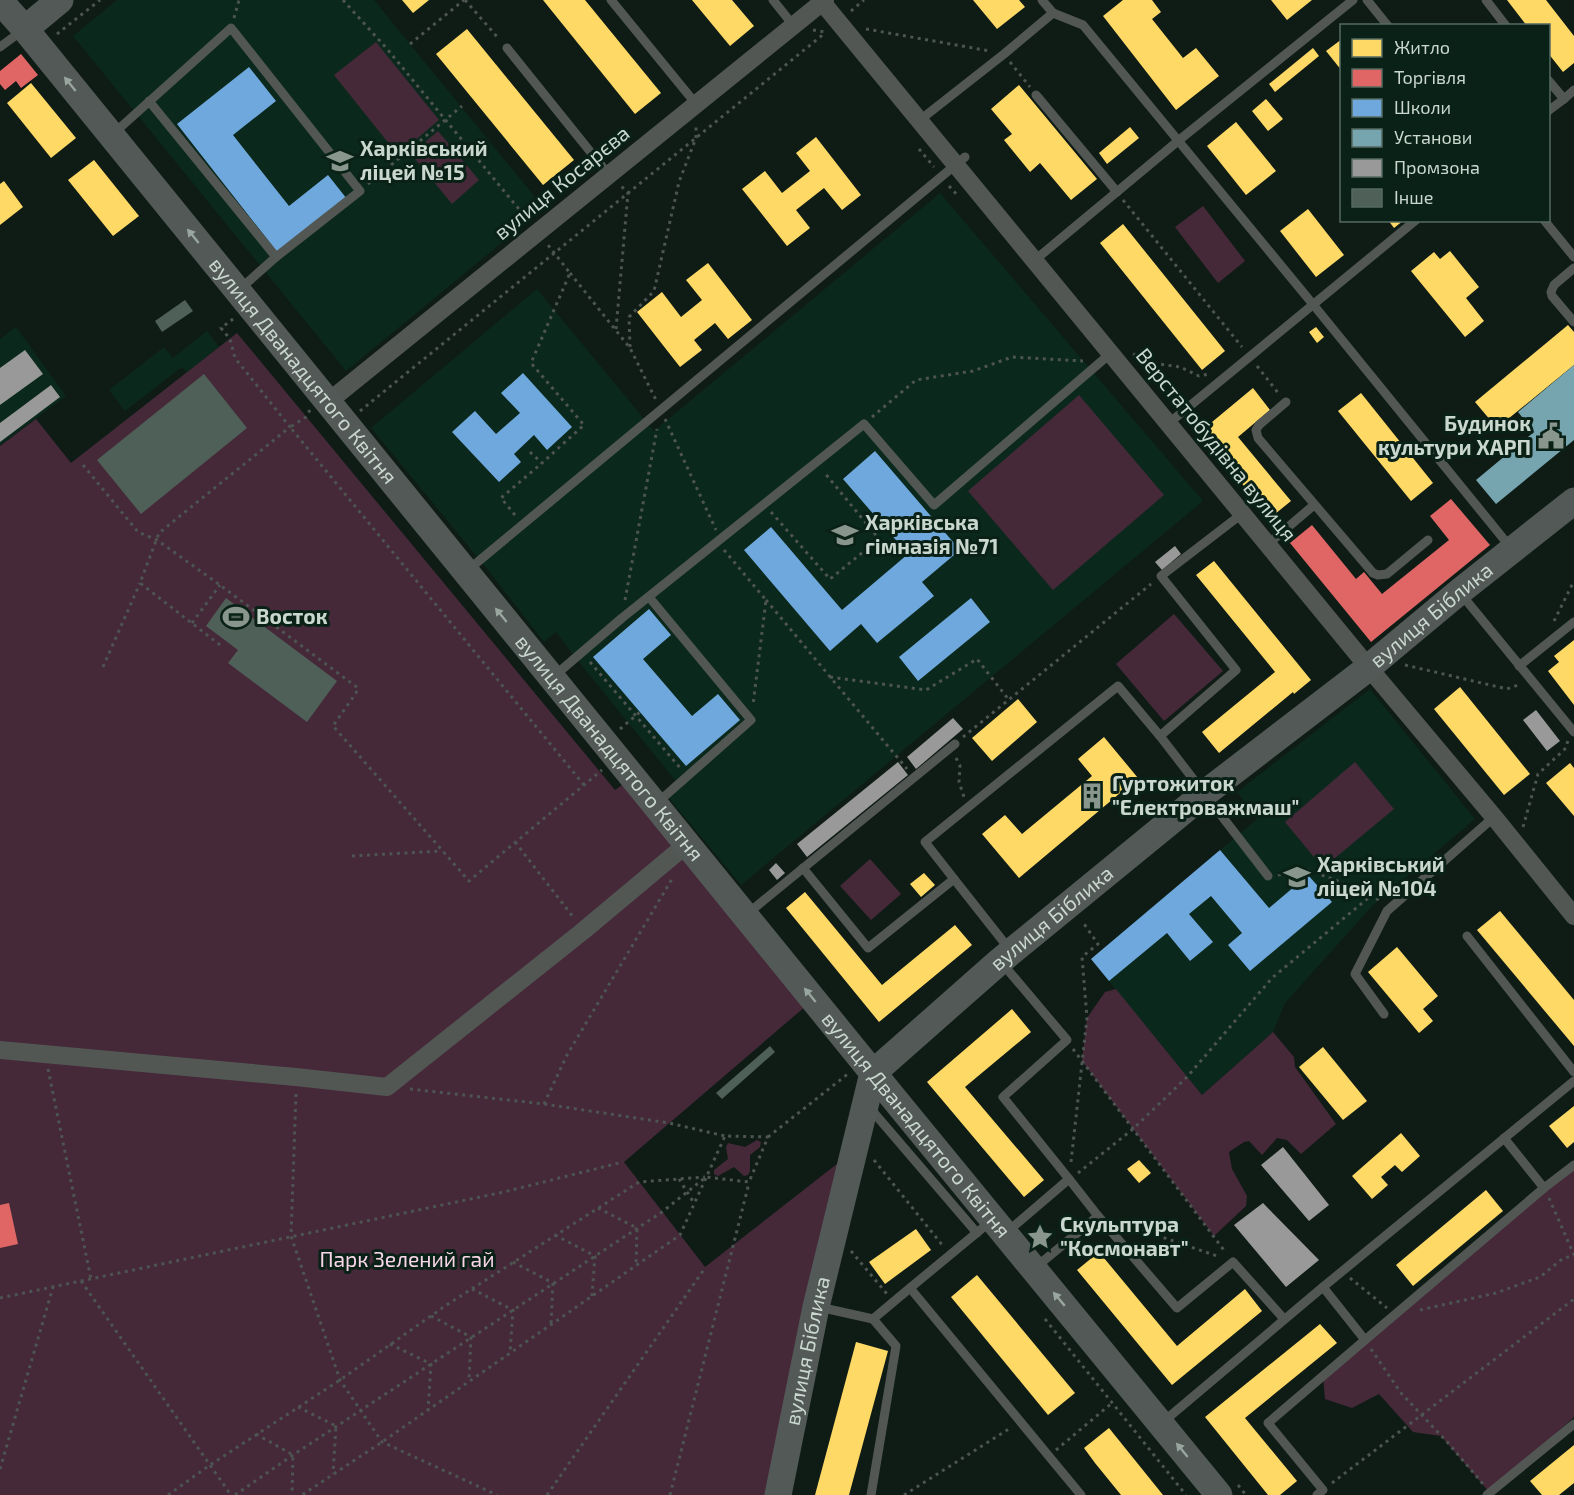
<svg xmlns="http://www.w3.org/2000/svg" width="1574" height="1495" font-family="'Exo 2',sans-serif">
	<rect width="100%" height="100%" fill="#0f1c16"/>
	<g fill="#0b281c">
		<path d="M117,0H374L544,208L346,371L73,36Z"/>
		<path d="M940,193L1203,501L741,885L667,796L679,785L574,656L556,632L544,642L488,570L371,428L537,289L654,431Z"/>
		<path d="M16,327L66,396L0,445V339Z"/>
		<path d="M207,331L219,347L187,372L182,367L125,411L109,390L164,347L173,358Z"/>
		<path d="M1370,689L1475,819L1373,905L1285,1003L1273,1032L1202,1095L1091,959L1257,819L1237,792Z"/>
	</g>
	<g fill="#452938">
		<path d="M376,42L439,120L398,155L334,75Z"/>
		<path d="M438,131L479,180L452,204L411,154Z"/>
		<path d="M1203,206L1245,261L1218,283L1175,227Z"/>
		<path d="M237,333L615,790L634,776L814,999L624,1162L705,1267L842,1160L771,1495H0V446L36,419L71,463Z"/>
		<path d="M1079,395L1164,495L1053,590L968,491Z"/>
		<path d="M1174,614L1223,671L1164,721L1116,664Z"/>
		<path d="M1355,762L1394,809L1323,868L1285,822Z"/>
		<path d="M870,859L901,894L871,920L840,886Z"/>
		<path d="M1116,989L1202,1095L1273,1032L1294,1057L1295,1067L1336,1124L1301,1154L1287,1140L1277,1138L1262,1155L1249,1141L1244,1142L1229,1152L1232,1169L1247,1196L1246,1206L1214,1236L1082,1061L1087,1018L1105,992Z"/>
		<path d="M757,1140L761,1142L760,1147L750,1155V1171L748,1175L744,1176L734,1167L718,1176L714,1174V1170L728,1159L726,1147L728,1143L745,1147Z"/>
		<path d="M1574,1166V1417L1490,1493L1441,1436L1413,1432L1379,1394L1352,1408L1325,1399L1323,1376Z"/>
	</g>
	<g fill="#ffd966">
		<path d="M402,0H429L413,13Z"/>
		<path d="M543,0H585L661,93L635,114Z"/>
		<path d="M692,0H732L754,26L730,46Z"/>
		<path d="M973,0H1019L1025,7L997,29Z"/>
		<path d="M1123,0H1152L1161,12L1152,19L1183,58L1196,48L1219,76L1176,110L1103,16Z"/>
		<path d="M1271,0H1312L1287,20Z"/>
		<path d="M1507,0H1546L1574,36V63L1563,72L1548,53V26H1527Z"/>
		<path d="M467,29L574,160L543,185L436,54Z"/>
		<path d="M1342,39V71L1326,51Z"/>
		<path d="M1313,48L1319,56L1275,92L1269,84Z"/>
		<path d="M31,83L76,138L51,158L7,103Z"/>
		<path d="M1019,85L1097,179L1071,200L1040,163L1030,172L1004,140L1012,134L991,109Z"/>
		<path d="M1266,99L1283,119L1268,131L1252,111Z"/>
		<path d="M1236,122L1276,171L1246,195L1207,146Z"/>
		<path d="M1130,127L1139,138L1107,164L1099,153Z"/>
		<path d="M816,137L861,195L842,210L824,188L796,210L810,228L787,246L742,189L765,171L782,193L810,171L796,153Z"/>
		<path d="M94,160L139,216L113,236L68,180Z"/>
		<path d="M4,181L23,207L0,225V184Z"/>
		<path d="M1308,209L1344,255L1316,277L1280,231Z"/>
		<path d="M1388,220H1404L1394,228Z"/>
		<path d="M1123,224L1225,351L1202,370L1100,243Z"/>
		<path d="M1450,251L1479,287L1466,298L1484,321L1465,337L1411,271L1434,252L1440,259Z"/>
		<path d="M708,263L752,320L728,339L715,323L694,340L702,350L680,367L637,312L662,292L681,317L702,300L686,280Z"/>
		<path d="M1568,325L1574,332V365L1497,428L1475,402Z"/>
		<path d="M1316,327L1324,337L1317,343L1309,332Z"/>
		<path d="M1253,388L1270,410L1238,437L1291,501L1270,518L1200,432Z"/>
		<path d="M1361,393L1433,483L1411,501L1338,411Z"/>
		<path d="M1214,561L1311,680L1294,694L1293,692L1219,753L1202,732L1275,672L1196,575Z"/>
		<path d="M1574,640V705L1548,671L1559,662L1554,656Z"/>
		<path d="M1460,687L1530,774L1504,795L1434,709Z"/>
		<path d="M1018,699L1037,722L992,761L972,738Z"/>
		<path d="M1104,737L1138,778L1019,878L982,834L1005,815L1022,834L1092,776L1078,759Z"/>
		<path d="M1570,763L1574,768V816L1546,783Z"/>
		<path d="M924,873L935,885L921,897L910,884Z"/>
		<path d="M805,892L882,985L955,925L972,945L879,1022L786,908Z"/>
		<path d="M1500,911L1574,1000V1046L1477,930Z"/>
		<path d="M1397,947L1438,996L1423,1009L1433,1021L1419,1033L1368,972Z"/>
		<path d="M1012,1009L1031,1032L965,1087L1044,1180L1024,1197L927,1082Z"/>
		<path d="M1323,1047L1367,1101L1343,1120L1299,1067Z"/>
		<path d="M1574,1106V1142L1567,1148L1549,1126Z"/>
		<path d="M1401,1133L1420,1156L1402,1172L1395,1165L1381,1177L1388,1185L1372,1199L1352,1176Z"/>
		<path d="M1139,1160L1151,1173L1139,1183L1127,1169Z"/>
		<path d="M1486,1190L1503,1211L1413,1286L1396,1265Z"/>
		<path d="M916,1229L931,1250L885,1284L869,1262Z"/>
		<path d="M1099,1252L1177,1346L1245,1289L1262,1311L1172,1385L1077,1270Z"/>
		<path d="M977,1275L1075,1393L1048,1415L951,1297Z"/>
		<path d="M1320,1324L1337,1343L1245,1418L1297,1481L1280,1495H1268L1205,1417Z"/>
		<path d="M856,1342L888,1351L849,1495H815Z"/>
		<path d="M1109,1428L1163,1495H1121L1095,1463L1084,1448Z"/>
		<path d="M1574,1445V1483L1559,1495H1542L1530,1481Z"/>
	</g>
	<g fill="#e06666">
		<path d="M21,54L38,75L21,88L16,81L5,90L0,84V71Z"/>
		<path d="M1451,499L1490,545L1371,642L1290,543L1312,525L1356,579L1364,572L1382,594L1449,540L1430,516Z"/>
		<path d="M9,1203L18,1244L0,1248V1205Z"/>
	</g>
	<g fill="#6fa8dc">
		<path d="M249,67L276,101L233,135L289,206L328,175L347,199L278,253L177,124Z"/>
		<path d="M523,373L572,427L547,450L534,435L514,454L521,462L499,482L452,432L475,411L496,434L520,413L501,393Z"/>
		<path d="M875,451L960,550L922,582L934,596L877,643L861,624L830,651L744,550L771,527L842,610L908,554L843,479Z"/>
		<path d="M971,598L990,622L918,681L899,657Z"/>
		<path d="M649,609L671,635L643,659L692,716L718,694L740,720L686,766L593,657Z"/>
		<path d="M1220,850L1269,908L1308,875L1332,902L1250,971L1228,945L1242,933L1211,896L1189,914L1213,942L1190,961L1167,933L1109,981L1091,959Z"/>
	</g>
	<path fill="#76a5af" d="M1574,365V440L1496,504L1476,480L1534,432L1518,412Z"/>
	<g fill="#999">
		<path d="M25,350L43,374L0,405V368Z"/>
		<path d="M51,385L60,397L0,442V423Z"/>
		<path d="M1175,546L1181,554L1162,570L1155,562Z"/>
		<path d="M1536,710L1560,741L1547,751L1523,720Z"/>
		<path d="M953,718L963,729L916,769L907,757Z"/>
		<path d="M898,762L908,775L807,857L797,844Z"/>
		<path d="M776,863L785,873L777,880L769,870Z"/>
		<path d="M1283,1147L1329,1205L1309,1221L1261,1165Z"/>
		<path d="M1263,1203L1319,1260L1286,1287L1234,1225Z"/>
	</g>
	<g fill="#4e6057">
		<path d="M185,300L193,311L162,332L155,321Z"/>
		<path d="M204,374L247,428L141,514L97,460Z"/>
		<path d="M226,598L337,681L307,722L228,663L238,650L206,626Z"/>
		<path d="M770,1046L775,1052L722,1099L716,1093Z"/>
	</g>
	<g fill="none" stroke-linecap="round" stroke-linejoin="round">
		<g stroke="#4d5451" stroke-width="3" stroke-dasharray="3 4.5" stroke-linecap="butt">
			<path d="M343,0L388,50L527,219"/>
			<path d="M465,0L499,39"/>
			<path d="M851,11L864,0"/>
			<path d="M234,18L239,0"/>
			<path d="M866,29L990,51"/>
			<path d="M813,30L825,32L826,34"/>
			<path d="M57,34L100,0"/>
			<path d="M410,44L464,0"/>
			<path d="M1010,62L1030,87"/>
			<path d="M919,149L934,167"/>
			<path d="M368,184L462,106"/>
			<path d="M949,186L959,197"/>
			<path d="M1123,200L1242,347"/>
			<path d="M570,273L630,348L656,400"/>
			<path d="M616,329L628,193L621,186"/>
			<path d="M630,347L629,317L654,291L679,182L696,138V124"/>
			<path d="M1133,354L1159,364L1180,367L1199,376L1209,374"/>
			<path d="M1257,366L1279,394"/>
			<path d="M310,410L306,417L290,427L584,785"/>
			<path d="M360,411L825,33"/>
			<path d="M872,417L916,380L973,371L1012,357L1083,361"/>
			<path d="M665,419L716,530"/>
			<path d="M530,452L542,463L584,425L531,363L570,273L548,245"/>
			<path d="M83,465L138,532L157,540L220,585L358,688L356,693L333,726L469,881L602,770"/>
			<path d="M771,512L830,579L879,539L824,472"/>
			<path d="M515,515L501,498L542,463"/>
			<path d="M724,550L766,600L753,705"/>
			<path d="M625,600L657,429"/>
			<path d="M766,600L907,769"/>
			<path d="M1554,621L1574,581"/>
			<path d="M192,623L220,585"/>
			<path d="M220,645L140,583L159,533L290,427L235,358L230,339L221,328L233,319"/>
			<path d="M590,662L681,769"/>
			<path d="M1405,665L1507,689L1521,684"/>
			<path d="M103,667L140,583"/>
			<path d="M830,677L926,690L977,659L1009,700"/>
			<path d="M620,729L640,712"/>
			<path d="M963,737L1151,584"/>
			<path d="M956,758L960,766L959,782L964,797"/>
			<path d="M1523,827L1538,774L1566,748L1568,740"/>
			<path d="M515,842L574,918"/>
			<path d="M352,856L442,851"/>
			<path d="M1278,875L1308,870L1373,894L1380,902"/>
			<path d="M1073,1049L1226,1253"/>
			<path d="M48,1069L91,1279"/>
			<path d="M410,1089L544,1104L669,1123L725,1136"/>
			<path d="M296,1094L291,1236L340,1380L382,1442L497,1495"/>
			<path d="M544,1104L567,1055L672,879"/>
			<path d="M768,1137L849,1073"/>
			<path d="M874,1160L943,1246"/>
			<path d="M1071,1162L1087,1018L1082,957L1098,944L1082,921"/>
			<path d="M1078,1173L1133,1129L1187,1077L1272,978L1373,894"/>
			<path d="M679,1179L694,1203"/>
			<path d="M598,1208L637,1228L636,1266"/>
			<path d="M1121,1223L1220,1257"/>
			<path d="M555,1235L595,1256L592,1296"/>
			<path d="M851,1251L887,1294"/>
			<path d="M513,1262L553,1283L551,1324"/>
			<path d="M1350,1278L1387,1308"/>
			<path d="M81,1281L231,1495"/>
			<path d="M472,1289L513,1310L510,1353"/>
			<path d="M0,1298L504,1192L623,1162"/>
			<path d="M1420,1310L1496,1293L1540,1277L1562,1259L1574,1255L1549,1198"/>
			<path d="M431,1316L471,1337L469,1380"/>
			<path d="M1045,1319L1186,1495"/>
			<path d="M390,1344L431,1364L428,1410"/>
			<path d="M1371,1349L1401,1393L1449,1444L1483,1484"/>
			<path d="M298,1407L336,1426L333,1474"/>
			<path d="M256,1434L293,1455L292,1495"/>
			<path d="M1056,1450L1112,1403"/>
			<path d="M0,1469L53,1287"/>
			<path d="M1332,1483L1574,1299"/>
			<path d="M1238,1485L1246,1495"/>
			<path d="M168,1495L210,1465L340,1380L445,1306L639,1182L705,1177"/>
			<path d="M235,1495L293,1455L662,1212L706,1177L749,1182L768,1137L725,1136L680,1235L382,1442L302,1495"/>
			<path d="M547,1495L705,1268"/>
			<path d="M670,1495L749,1183"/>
			<path d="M904,1495L1012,1427"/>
		</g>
		<g stroke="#525754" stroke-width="9">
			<path d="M611,0L696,104"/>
			<path d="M773,0L793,25"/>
			<path d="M1042,0L1053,13"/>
			<path d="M1367,0L1388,26"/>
			<path d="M1486,0L1506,26"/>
			<path d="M0,47L23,30"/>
			<path d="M507,48L609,175"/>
			<path d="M1548,80L1564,99L1574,90"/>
			<path d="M1036,95L1117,192"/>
			<path d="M1548,111L1564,99"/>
			<path d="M920,120L1004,54L1053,13L1083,25L1316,308L1511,548"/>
			<path d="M113,134L231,28L360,191L276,257L149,101"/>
			<path d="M1544,220L1574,257"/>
			<path d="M1035,260L1178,141L1353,0"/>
			<path d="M1574,268L1554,285L1551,292L1552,296L1574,322"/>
			<path d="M240,289L276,257"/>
			<path d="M1286,402L1259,425L1256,430L1258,438L1373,573L1378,575L1387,574L1428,540"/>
			<path d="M1169,423L1416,220"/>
			<path d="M1243,513L1161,576L1236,670L1160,736L1268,876"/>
			<path d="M1268,544L1314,505"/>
			<path d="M468,570L965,157"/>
			<path d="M1461,594L1574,732"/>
			<path d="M649,597L751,720L657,803"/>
			<path d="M1519,666L1574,622"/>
			<path d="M553,677L622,618L864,424L934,505L1111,353"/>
			<path d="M803,868L868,948L954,879L1010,950"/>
			<path d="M954,879L925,842L1118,686L1160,736"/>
			<path d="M747,914L955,744"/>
			<path d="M1467,936L1574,1072"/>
			<path d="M1002,963L1067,1040L1003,1097L1069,1179"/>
			<path d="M1384,1014L1355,974L1387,911L1494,817"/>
			<path d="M869,1107L977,1233"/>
			<path d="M1504,1138L1544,1188L1574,1165"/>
			<path d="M991,1221L910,1288L1081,1495"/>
			<path d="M1006,1233L1069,1179L1098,1216"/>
			<path d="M1036,1267L1098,1216L1177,1308L1233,1262L1284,1319"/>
			<path d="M1323,1287L1574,1081"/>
			<path d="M819,1307L873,1319L910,1288"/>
			<path d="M1365,1340L1544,1188"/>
			<path d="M1163,1422L1323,1287L1365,1340L1268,1423L1323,1490L1317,1495"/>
			<path d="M871,1495L896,1346L873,1319"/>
			<path d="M1487,1495L1574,1424"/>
		</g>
		<g stroke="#525754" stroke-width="18">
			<path d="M822,2L1369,668L1494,817L1574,916"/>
			<path d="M328,402L825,0"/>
			<path d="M0,1050L296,1077L387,1087L583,931L687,844"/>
		</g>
		<g stroke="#525956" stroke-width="27">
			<path id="s1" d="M0,1L25,29L873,1073L1219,1495"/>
			<path d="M25,29L60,0"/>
			<path id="s2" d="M778,1495L816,1307L873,1073L1000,961L1204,794L1363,672L1459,592L1574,501"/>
		</g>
	</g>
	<defs><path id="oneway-solid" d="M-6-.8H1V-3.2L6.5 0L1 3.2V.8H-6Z" transform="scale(1.5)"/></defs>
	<g fill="#99a59f">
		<use href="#oneway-solid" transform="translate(70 84) rotate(-129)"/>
		<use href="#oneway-solid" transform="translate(193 236) rotate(-129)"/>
		<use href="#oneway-solid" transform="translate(501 615) rotate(-129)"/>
		<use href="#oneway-solid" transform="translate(810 995) rotate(-129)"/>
		<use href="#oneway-solid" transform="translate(1059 1299) rotate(-130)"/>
		<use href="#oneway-solid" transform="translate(1182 1450) rotate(-129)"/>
	</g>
	<defs>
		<g id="school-bare" transform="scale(2.07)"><path d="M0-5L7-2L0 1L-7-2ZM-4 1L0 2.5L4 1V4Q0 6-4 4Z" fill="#88968e" stroke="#0a2117" stroke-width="2.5" paint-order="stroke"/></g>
		<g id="civic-bare" transform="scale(2.07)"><path d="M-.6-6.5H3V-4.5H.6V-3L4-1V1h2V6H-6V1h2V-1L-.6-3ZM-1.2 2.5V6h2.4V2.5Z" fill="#88968e" stroke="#0a2117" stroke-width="2.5" paint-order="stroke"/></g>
		<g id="stadium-bare" transform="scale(2.07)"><path d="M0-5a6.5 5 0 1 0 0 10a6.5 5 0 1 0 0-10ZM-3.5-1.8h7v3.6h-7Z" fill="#88968e" stroke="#0a2117" stroke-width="2.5" paint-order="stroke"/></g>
		<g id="building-bare" transform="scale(2.07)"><path d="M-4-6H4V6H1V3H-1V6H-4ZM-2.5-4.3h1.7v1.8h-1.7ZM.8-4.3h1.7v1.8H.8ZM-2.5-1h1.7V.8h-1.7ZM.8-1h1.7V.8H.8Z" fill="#88968e" stroke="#0a2117" stroke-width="2.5" paint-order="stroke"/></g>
		<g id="sight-bare" transform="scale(2.07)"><path d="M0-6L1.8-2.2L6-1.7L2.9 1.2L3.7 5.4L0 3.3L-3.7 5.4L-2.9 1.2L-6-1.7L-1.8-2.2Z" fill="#88968e" stroke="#0a2117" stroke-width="2.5" paint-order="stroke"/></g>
	</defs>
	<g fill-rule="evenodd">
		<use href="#school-bare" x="340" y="161"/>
		<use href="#civic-bare" x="1551" y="436"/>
		<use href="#school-bare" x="845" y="535"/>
		<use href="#stadium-bare" x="236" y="617"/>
		<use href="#building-bare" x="1092" y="796"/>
		<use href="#school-bare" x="1297" y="877"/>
		<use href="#sight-bare" x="1040" y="1237"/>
	</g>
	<g text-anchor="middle" stroke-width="6" stroke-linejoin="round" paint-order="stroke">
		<g font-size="21" font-weight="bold" fill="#c9d7cf" stroke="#0a2117" text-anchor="start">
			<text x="360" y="156">Харківський<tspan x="360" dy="24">ліцей №15</tspan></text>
			<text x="1531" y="431" text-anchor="end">Будинок<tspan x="1531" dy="24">культури ХАРП</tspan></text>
			<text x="865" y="530">Харківська<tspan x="865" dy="24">гімназія №71</tspan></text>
			<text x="256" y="624">Восток</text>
			<text x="1112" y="791">Гуртожиток<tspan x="1112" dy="24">"Електроважмаш"</tspan></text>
			<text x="1317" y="872">Харківський<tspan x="1317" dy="24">ліцей №104</tspan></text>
			<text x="1060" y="1232">Скульптура<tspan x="1060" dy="24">"Космонавт"</tspan></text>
		</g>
		<g font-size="21" fill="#c9d7cf" stroke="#0a2117">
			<text transform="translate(562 183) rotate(-39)" y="7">вулиця Косарєва</text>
			<text dy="7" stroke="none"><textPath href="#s1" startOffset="478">вулиця Дванадцятого Квітня</textPath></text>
			<text transform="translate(1216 445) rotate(51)" y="7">Верстатобудівна вулиця</text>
			<text dy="7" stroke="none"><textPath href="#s2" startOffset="1155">вулиця Біблика</textPath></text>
			<text dy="7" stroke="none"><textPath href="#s1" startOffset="964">вулиця Дванадцятого Квітня</textPath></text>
			<text dy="7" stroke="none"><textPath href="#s2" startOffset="669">вулиця Біблика</textPath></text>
			<text dy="7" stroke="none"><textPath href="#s1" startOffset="1450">вулиця Дванадцятого Квітня</textPath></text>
			<text dy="7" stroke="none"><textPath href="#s2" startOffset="147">вулиця Біблика</textPath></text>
		</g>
		<g font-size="21" fill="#f8d6e7" stroke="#0a2117">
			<text x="407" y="1267">Парк Зелений гай</text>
		</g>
	</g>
	<rect x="1340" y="24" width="210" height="198" fill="#0a2117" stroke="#566a61" stroke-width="1.5"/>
	<rect x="1352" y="39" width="30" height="18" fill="#ffd966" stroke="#566a61" stroke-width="1.5"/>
	<text x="1394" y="54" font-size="18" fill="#c9d7cf">Житло</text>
	<rect x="1352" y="69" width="30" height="18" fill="#e06666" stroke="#566a61" stroke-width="1.5"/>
	<text x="1394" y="84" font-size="18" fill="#c9d7cf">Торгівля</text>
	<rect x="1352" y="99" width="30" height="18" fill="#6fa8dc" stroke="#566a61" stroke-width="1.5"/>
	<text x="1394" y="114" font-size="18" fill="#c9d7cf">Школи</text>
	<rect x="1352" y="129" width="30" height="18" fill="#76a5af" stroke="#566a61" stroke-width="1.5"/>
	<text x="1394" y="144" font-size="18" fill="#c9d7cf">Установи</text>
	<rect x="1352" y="159" width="30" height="18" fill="#999999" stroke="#566a61" stroke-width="1.5"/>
	<text x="1394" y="174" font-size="18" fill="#c9d7cf">Промзона</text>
	<rect x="1352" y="189" width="30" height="18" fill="#4e6057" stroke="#566a61" stroke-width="1.5"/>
	<text x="1394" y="204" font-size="18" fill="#c9d7cf">Інше</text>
</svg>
